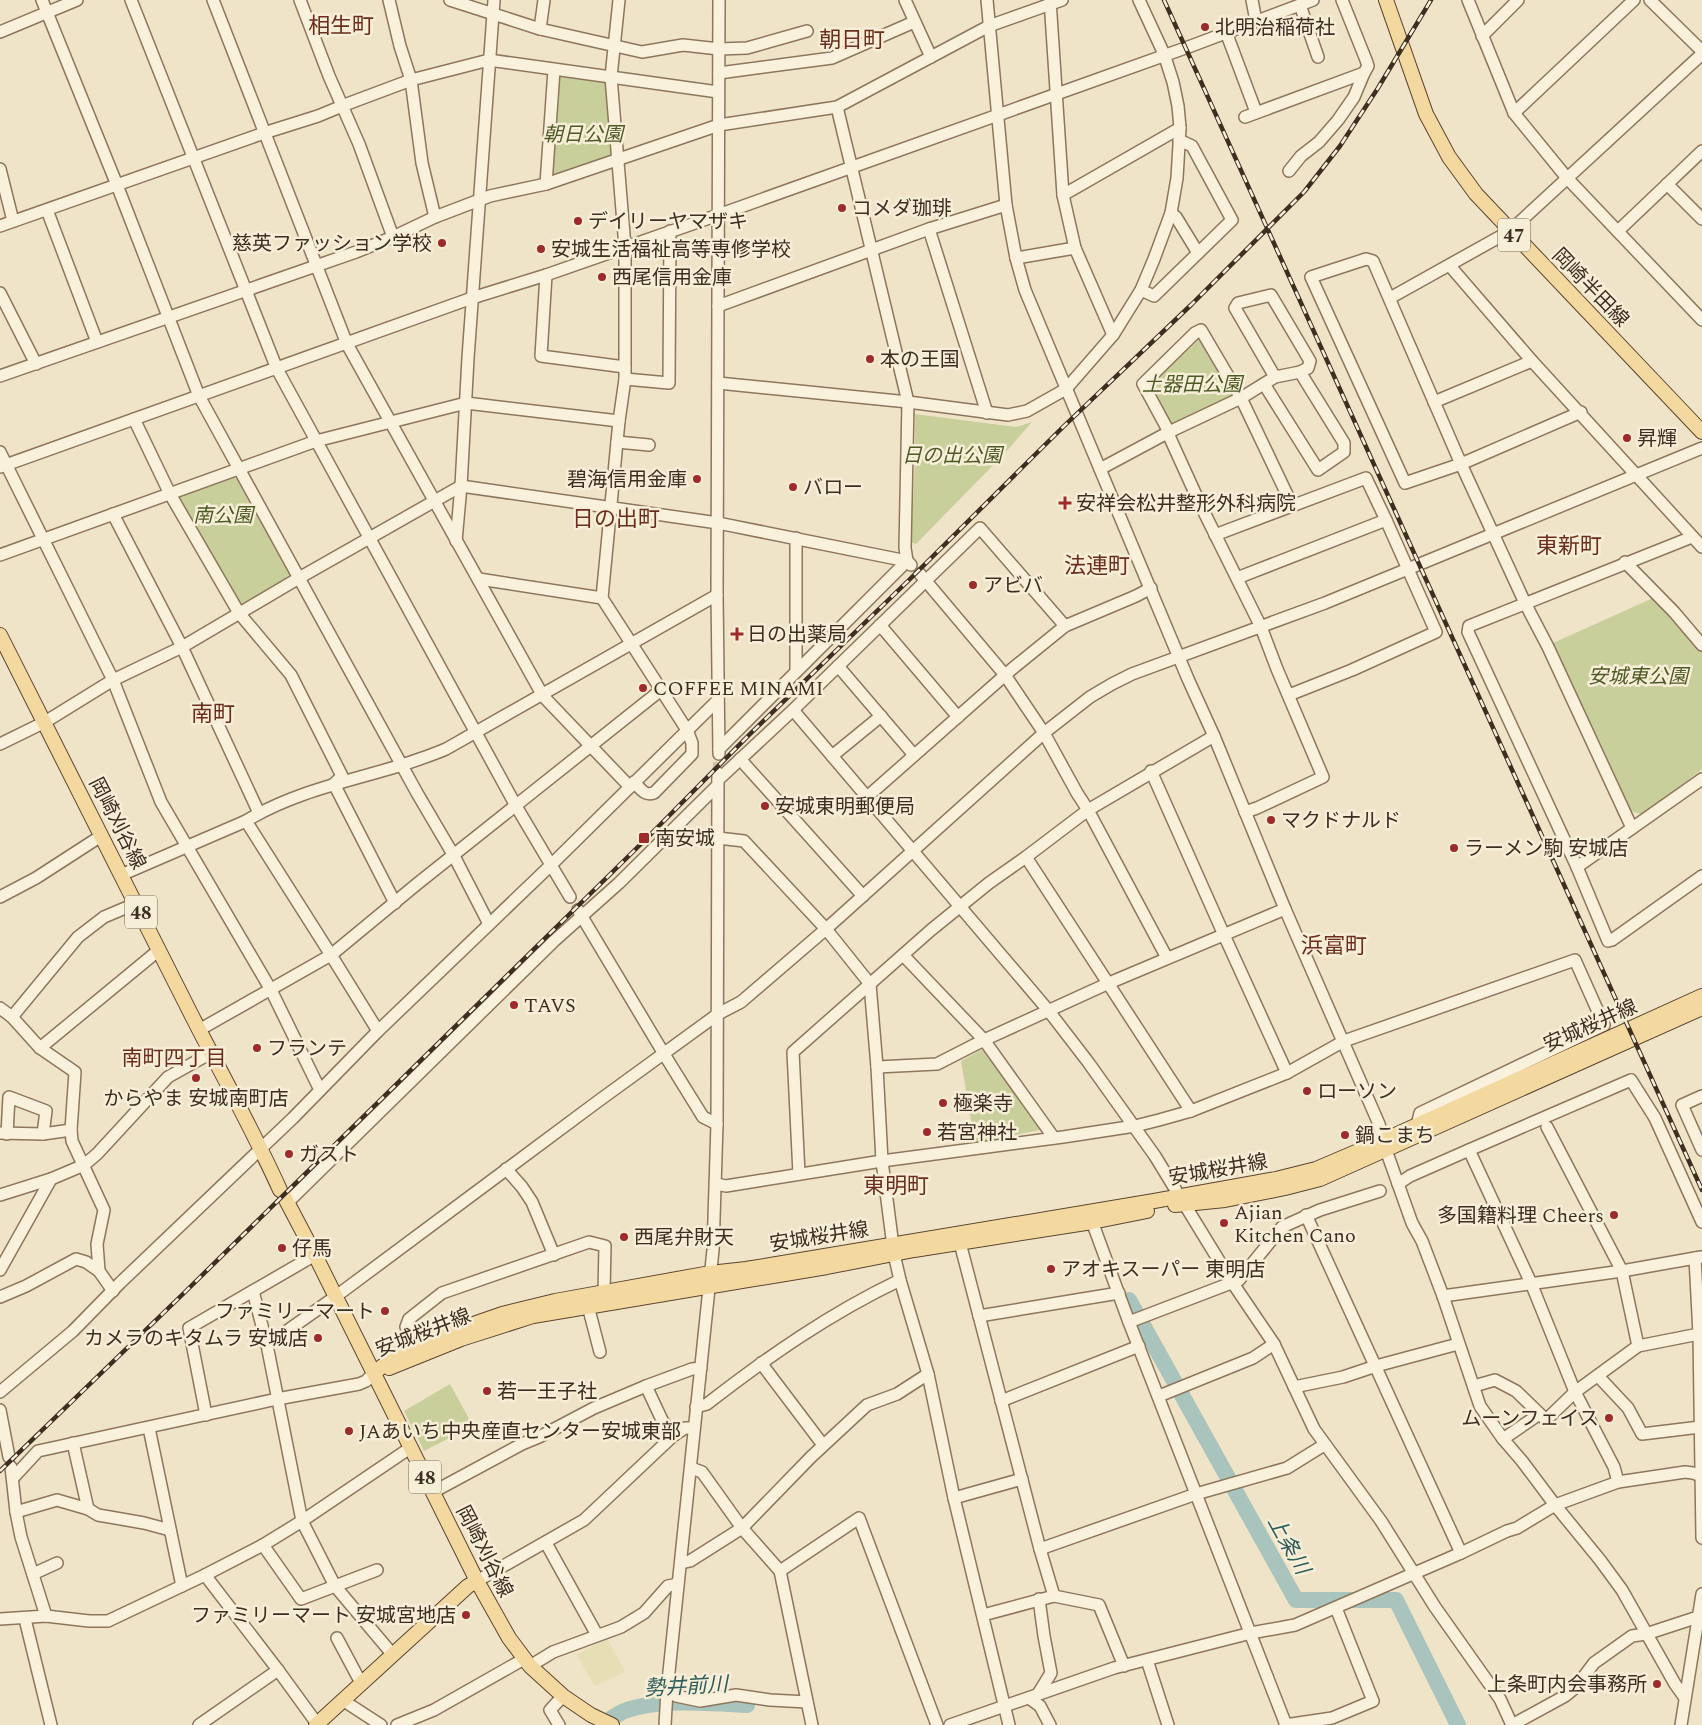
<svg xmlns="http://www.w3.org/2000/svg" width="1702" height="1725" font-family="Spectral,'Noto Sans JP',serif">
	<rect width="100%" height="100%" fill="#f0e4c8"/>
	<path fill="#e6deb5" d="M607,1638L625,1672L595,1686L577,1655Z"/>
	<g fill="#c9cf9b">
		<path d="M561,75L603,80L607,83L614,151L611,156L556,174L551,172L558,77Z"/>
		<path d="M1200,339L1233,391V396L1173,426L1170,425L1149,384Z"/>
		<path d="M915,414L1016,427L1032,422L1005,453L916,544L911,542L915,458Z"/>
		<path d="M239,469L291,577L239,605L170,494Z"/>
		<path d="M1653,598L1702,650V769L1643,815L1628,810L1553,643Z"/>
		<path d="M983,1049L1040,1130L975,1143L961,1061Z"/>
		<path d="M450,1384L473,1426L424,1451L404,1411Z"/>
	</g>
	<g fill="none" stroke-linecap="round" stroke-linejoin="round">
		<g stroke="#a9c4bc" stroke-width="16">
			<path d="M1129,1300L1296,1600H1396L1458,1725"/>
			<path d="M601,1725C608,1721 616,1715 624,1711C659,1698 710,1703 747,1705"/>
		</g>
		<path stroke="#ccc0a6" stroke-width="11" stroke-dasharray="11 5.5" stroke-linecap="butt" d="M718,773L719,754"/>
		<g stroke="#8d765c" stroke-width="14">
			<g id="minor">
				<path d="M42,0L117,185L199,396L417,793L454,856L489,924"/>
				<path d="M131,0L277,369L516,806L570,897"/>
				<path d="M213,0L347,344L543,696L630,787"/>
				<path d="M300,0L329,76L359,144L393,237"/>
				<path d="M389,0L400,46L411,80L422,163L435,217"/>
				<path d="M450,0L540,29L642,52L683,45L719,49L747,48L807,31"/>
				<path d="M619,0L611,77L625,247V379L619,421L602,598L687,730L692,743V754L654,793C644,796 641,789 634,782"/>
				<path d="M905,0L931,57"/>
				<path d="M987,0L1006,205L1016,258L1025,290L1188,679L1214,736L1285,909L1379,1124L1386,1150L1412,1223L1422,1241L1443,1296L1480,1406L1503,1439L1522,1461L1555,1505L1600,1560L1622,1590L1675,1684L1685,1698"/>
				<path d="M1050,0L1063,195L1075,248L1113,335"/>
				<path d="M1252,0L1256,21"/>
				<path d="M1468,0L1514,113L1567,178L1702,320"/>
				<path d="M1650,0L1702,51"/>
				<path d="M1300,5L1318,57"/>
				<path d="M540,29L544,0"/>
				<path d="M0,32L77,0"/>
				<path d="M1226,32L1256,112"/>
				<path d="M1482,36L1518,0"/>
				<path d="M719,73L832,58L914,22"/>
				<path d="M837,107L908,402L905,548L907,561"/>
				<path d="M1514,113L1634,0"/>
				<path d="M1245,117L1364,73L1368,66L1366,60L1342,0"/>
				<path d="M0,169L13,221"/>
				<path d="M1289,171L1301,156L1319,142L1338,120L1354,97L1364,73"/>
				<path d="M546,184L554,70"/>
				<path d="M1667,184L1702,219"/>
				<path d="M1063,195L1180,128"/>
				<path d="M47,210L97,342"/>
				<path d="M1171,213L1176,217L1198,253"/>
				<path d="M0,226L264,133L318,116L347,104L411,80L489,60L718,92"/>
				<path d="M929,229L987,413"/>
				<path d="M1618,231L1702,151"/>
				<path d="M1016,258L1075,248"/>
				<path d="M1450,266L1532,361L1702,547"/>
				<path d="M546,275L541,356L625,367"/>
				<path d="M1141,290L1154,296L1232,220L1192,146L1179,140"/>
				<path d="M0,293L36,364"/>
				<path d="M1390,298L1510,231L1702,54"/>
				<path d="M718,306L929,229L1006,205"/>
				<path d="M0,376L356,252L393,237L435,217L490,196L546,184L719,125L837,107L989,26L1062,0"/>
				<path d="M625,379L669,383L670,231"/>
				<path d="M718,383L908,402L1008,415L1027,411L1066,389L1113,335L1141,290L1154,259L1171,213L1177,178L1180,128L1178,106L1173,82L1164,54L1139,0"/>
				<path d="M1264,384L1318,470L1344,452V443L1300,372"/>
				<path d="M1434,402L1532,361"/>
				<path d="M1581,412L1461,464L1405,483L1311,277L1366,259L1373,261L1461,464L1525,603L1548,647L1632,828"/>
				<path d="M134,419L170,494L239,613L291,675L342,776L334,784"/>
				<path d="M617,442L649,445"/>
				<path d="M0,452L113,680L161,802L271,990L320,1090"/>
				<path d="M0,467L472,298L546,275L718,215L1191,46L1313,0"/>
				<path d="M1100,469L1169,432L1241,398L1275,377L1300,372L1308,368L1310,361L1271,295L1238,303L1235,308L1275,377"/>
				<path d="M113,514L182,647L259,813"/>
				<path d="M1215,535L1366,478L1386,520L1436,632L1352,670L1289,695"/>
				<path d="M796,538V671"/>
				<path d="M456,541L461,486L468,358L494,0"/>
				<path d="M0,555L316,441L466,403L619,421"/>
				<path d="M1625,562L1674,612L1702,645"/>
				<path d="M920,574L1005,675L1044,733L1077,793L1088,810L1167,958"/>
				<path d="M1237,578L1386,520"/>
				<path d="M479,579L602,598"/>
				<path d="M880,625L958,717"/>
				<path d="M838,666L914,755"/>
				<path d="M793,710L1048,1010L1088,1062L1155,1156L1232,1282L1274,1344L1314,1429L1381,1521L1435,1607L1500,1699L1512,1725"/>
				<path d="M0,744L45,722L113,680L182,647L299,578L461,486L718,523L907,561L911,565"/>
				<path d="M719,749L907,561"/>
				<path d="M719,754L717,595L719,0"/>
				<path d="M832,756L881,716"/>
				<path d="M740,759L863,896"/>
				<path d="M1151,771L1224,935L1287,1073"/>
				<path d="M1702,779L1577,867L1608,941L1612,940L1702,876"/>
				<path d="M718,780L793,710L980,528L1065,626"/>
				<path d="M334,784L395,903"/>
				<path d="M867,797L1012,669L1065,626L1136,596L1151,588"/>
				<path d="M1245,812L1257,808L1323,777L1277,669L1261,627L1200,504L1170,438L1169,432L1143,384L1195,333L1201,330L1241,398L1292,505"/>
				<path d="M246,821L331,955L417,884L661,690"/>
				<path d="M718,838L744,841L826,929L870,984L877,1067L882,1161L894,1254L900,1280L928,1374L954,1498L1009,1725"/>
				<path d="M1026,857L1191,1111"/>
				<path d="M1577,867L1468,632L1469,626L1692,537"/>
				<path d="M121,875L246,821C293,792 350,781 402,765C417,760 432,755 446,749L717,595"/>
				<path d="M0,897L36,878L101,836"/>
				<path d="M578,910L664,1054L703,1117L717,1124"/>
				<path d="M903,955L984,1040L1054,1138"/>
				<path d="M0,1008L12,1017L40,1048L75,1072L71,1130"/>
				<path d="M12,1017L78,937L104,917L137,903"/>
				<path d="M199,1030L331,955L378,1031"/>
				<path d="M40,1048L159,950"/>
				<path d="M877,1067L937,1064L984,1040L1109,983L1285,909"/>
				<path d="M1702,1096L1682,1105L1702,1150"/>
				<path d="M1547,1127L1622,1271L1638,1346"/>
				<path d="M0,1133L43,1134L71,1130L72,1141L104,1210L97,1244L99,1271L113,1291"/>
				<path d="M7,1134L9,1097L46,1111L43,1134"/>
				<path d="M1469,1150L1531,1283L1575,1392L1638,1346L1699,1334"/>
				<path d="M506,1169L522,1187L532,1202L554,1255"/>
				<path d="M799,1174L793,1052L931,930L989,883L1026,857L1088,810L1214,736"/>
				<path d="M716,1184L726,1186L882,1161L1063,1137L1135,1126L1159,1120L1191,1111L1287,1073L1344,1041L1575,960L1604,1025L1420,1113L1417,1125"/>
				<path d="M1398,1184L1410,1176L1469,1150L1631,1080L1655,1118L1702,1222"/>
				<path d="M0,1195L51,1179"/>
				<path d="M287,1203L554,941L619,883L717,786"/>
				<path d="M1306,1215L1461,1553"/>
				<path d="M1090,1216L1129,1322L1286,1725"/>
				<path d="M960,1243L1040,1549L1054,1596L983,1615"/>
				<path d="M1695,1258L1699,1334L1702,1538"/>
				<path d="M0,1270L51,1179L84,1165L97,1154L168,1077L211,1053"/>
				<path d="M253,1291L267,1345L302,1521L335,1586L393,1655"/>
				<path d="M1443,1296L1622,1271L1701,1257"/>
				<path d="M0,1297L26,1286L76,1259L86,1262L99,1271"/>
				<path d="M588,1306L600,1352"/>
				<path d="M979,1316L1119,1293"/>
				<path d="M1129,1322L1239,1280L1282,1227L1320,1210L1380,1191"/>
				<path d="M267,1345L335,1297L597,1102L718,1014L741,1002L826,929L1044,733L1090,697L1112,684L1132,674L1325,603L1702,448"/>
				<path d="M419,1345L406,1327L409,1319L442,1293L589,1242L605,1246L604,1292"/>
				<path d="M761,1363L823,1445"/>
				<path d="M1598,1376L1628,1408L1642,1434L1700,1427"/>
				<path d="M646,1386L662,1420L673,1436"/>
				<path d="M1474,1386L1495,1380L1516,1391L1546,1420L1575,1392L1614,1467L1618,1482"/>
				<path d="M1294,1387L1343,1377L1376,1366L1458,1344"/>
				<path d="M0,1392L73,1331L120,1283L293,1118L378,1031L552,864L718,700"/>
				<path d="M1159,1396L1253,1358L1274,1344"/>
				<path d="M1001,1401L1139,1346"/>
				<path d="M696,1407L707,1404C769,1356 829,1314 900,1280"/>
				<path d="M0,1410L9,1457"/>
				<path d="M206,1415L189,1328L315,1255"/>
				<path d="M149,1428L182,1586"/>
				<path d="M1503,1439L1538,1415"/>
				<path d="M73,1443L88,1509"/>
				<path d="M11,1467L16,1512L21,1537L46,1616"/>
				<path d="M691,1468L702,1472L742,1528L780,1571L812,1725"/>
				<path d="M13,1478L38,1451L277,1399L359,1384L366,1381L374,1373"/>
				<path d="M433,1492L522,1444L539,1437L594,1408L646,1386L692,1369L701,1368"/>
				<path d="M954,1498L1022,1479"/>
				<path d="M16,1512L57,1500L88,1509L98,1515L144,1523L170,1530"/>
				<path d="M546,1543L597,1635"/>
				<path d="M263,1545L301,1599L377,1570"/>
				<path d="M1040,1549L1196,1494L1287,1468L1324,1445"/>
				<path d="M681,1563L690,1561L742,1528L811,1457L867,1405L897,1394L928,1374"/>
				<path d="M780,1571L859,1518L937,1725"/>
				<path d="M33,1574L57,1563"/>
				<path d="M205,1575L278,1670L318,1725"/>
				<path d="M477,1581L584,1520L673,1436L685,1428H694"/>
				<path d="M1054,1596L1099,1605L1124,1666"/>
				<path d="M0,1619L46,1616L89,1621H108L205,1575L263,1545L302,1521L410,1448"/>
				<path d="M25,1619L51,1725"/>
				<path d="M337,1638L361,1683"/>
				<path d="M1147,1660L1168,1725"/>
				<path d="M530,1666L553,1652L621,1627L644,1613L668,1586L678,1584"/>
				<path d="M667,1691L676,1696L700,1701L736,1695L770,1700L807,1702"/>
				<path d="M1038,1694L1051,1673L1044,1636L1039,1599"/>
				<path d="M1029,1698L1040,1706L1050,1725"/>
				<path d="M344,1701L381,1725"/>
				<path d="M199,1725L278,1670"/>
				<path d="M397,1725L434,1710L524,1659"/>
				<path d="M559,1725L550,1710L563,1696"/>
				<path d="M665,1725L667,1691L713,1250L717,1124L718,773"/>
				<path d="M950,1725L1114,1668L1251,1633L1295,1625L1461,1553L1507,1531L1517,1528L1555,1505L1618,1482L1685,1472L1693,1473L1702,1476"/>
				<path d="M1285,1725L1332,1718L1373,1701L1336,1608"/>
				<path d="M1512,1725L1565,1696L1576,1687L1594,1663L1632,1636L1646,1634L1698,1617"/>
				<path d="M1681,1725L1702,1594"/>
			</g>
		</g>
		<g stroke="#5b4430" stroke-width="16">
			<g id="major">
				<path d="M1386,0L1426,114L1449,157L1476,194L1702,432"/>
				<path d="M0,635C64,761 128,887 191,1014C221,1073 253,1130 280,1190"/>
				<path d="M285,1198L315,1255L477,1581L509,1638L530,1666L563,1696L591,1715L612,1725"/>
				<path d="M1175,1205L1225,1200L1285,1188L1320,1179L1702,1008"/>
				<path d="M389,1368L461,1339L533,1316L827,1267L914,1250L1092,1222L1147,1211"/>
				<path d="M374,1373L394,1357L419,1345L450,1332L502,1314L555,1301L710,1273L746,1269L1154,1201L1276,1179L1316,1169L1384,1140L1702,996"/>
				<path d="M316,1725L468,1586L477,1581"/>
			</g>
		</g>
		<use href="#minor" stroke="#faf1dc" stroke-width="11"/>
		<use href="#major" stroke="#f3d9a0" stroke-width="14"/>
		<g stroke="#3d2e20" stroke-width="4.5">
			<g id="rail">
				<path d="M1164,0L1702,1190"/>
				<path d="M0,1471L184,1293L646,839L749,735L909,580L1063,427L1192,304L1304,192L1340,146L1378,88L1431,0"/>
			</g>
		</g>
		<use href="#rail" stroke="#f7eed8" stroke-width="2.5" stroke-dasharray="8" stroke-linecap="butt"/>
	</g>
	<g fill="#9e2a2b" stroke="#f7eed8" stroke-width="2">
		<circle cx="1205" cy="27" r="5"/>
		<circle cx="842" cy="208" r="5"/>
		<circle cx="578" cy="221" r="5"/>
		<circle cx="442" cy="243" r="5"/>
		<circle cx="541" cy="249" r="5"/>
		<circle cx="602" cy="277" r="5"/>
		<circle cx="870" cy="359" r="5"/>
		<circle cx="1627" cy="438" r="5"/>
		<circle cx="697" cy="479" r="5"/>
		<circle cx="793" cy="487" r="5"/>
		<path d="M1062.5 495.5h5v5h5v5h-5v5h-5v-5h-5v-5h5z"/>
		<circle cx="973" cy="585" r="5"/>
		<path d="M734.5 626.5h5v5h5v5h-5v5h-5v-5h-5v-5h5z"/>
		<circle cx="643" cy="688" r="5"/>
		<circle cx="765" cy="806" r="5"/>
		<circle cx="1271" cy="820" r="5"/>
		<rect x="638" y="832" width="12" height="12" rx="2.5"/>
		<circle cx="1454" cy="848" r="5"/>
		<circle cx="514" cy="1005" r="5"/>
		<circle cx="257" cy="1048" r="5"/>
		<circle cx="196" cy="1078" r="5"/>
		<circle cx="1307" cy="1091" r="5"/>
		<circle cx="943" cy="1103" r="5"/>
		<circle cx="927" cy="1132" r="5"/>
		<circle cx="1345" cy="1135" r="5"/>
		<circle cx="289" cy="1154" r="5"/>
		<circle cx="1614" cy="1215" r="5"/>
		<circle cx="1224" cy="1223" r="5"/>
		<circle cx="624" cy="1237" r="5"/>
		<circle cx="282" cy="1248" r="5"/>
		<circle cx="1051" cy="1269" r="5"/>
		<circle cx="385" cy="1311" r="5"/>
		<circle cx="318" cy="1338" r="5"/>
		<circle cx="487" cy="1391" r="5"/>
		<circle cx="1609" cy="1418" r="5"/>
		<circle cx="349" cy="1431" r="5"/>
		<circle cx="466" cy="1615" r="5"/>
		<circle cx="1657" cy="1684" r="5"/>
	</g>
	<g text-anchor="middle" stroke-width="5" stroke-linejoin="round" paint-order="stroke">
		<g fill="#f7eed8" stroke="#756857" stroke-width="1">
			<rect x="1498" y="218.5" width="32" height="33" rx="4"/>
			<rect x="125" y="895.5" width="32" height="33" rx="4"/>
			<rect x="409" y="1460.5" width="32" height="33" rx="4"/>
		</g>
		<g font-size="19" font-weight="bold" fill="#3d2e20">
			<text x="1514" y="242">47</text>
			<text x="141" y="919">48</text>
			<text x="425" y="1484">48</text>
		</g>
		<g font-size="20" fill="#3d2e20" stroke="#f7eed8" text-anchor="start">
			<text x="1215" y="34">北明治稲荷社</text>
			<text x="852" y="215">コメダ珈琲</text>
			<text x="588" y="228">デイリーヤマザキ</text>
			<text x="432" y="250" text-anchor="end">慈英ファッション学校</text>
			<text x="551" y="256">安城生活福祉高等専修学校</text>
			<text x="612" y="284">西尾信用金庫</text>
			<text x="880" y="366">本の王国</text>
			<text x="1637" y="445">昇輝</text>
			<text x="687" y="486" text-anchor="end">碧海信用金庫</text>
			<text x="803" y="494">バロー</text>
			<text x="1076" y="510">安祥会松井整形外科病院</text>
			<text x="983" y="592">アビバ</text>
			<text x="747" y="641">日の出薬局</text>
			<text x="653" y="695">COFFEE MINAMI</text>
			<text x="775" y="813">安城東明郵便局</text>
			<text x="1281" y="827">マクドナルド</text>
			<text x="655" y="845">南安城</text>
			<text x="1464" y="855">ラーメン駒 安城店</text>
			<text x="524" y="1012">TAVS</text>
			<text x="267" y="1055">フランテ</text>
			<text x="1317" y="1098">ローソン</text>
			<text x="196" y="1105" text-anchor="middle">からやま 安城南町店</text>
			<text x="953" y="1110">極楽寺</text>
			<text x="937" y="1139">若宮神社</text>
			<text x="1355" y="1142">鍋こまち</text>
			<text x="299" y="1161">ガスト</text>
			<text x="1234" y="1219">Ajian<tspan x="1234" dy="23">Kitchen Cano</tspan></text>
			<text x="1604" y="1222" text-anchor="end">多国籍料理 Cheers</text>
			<text x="634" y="1244">西尾弁財天</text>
			<text x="292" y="1255">仔馬</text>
			<text x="1061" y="1276">アオキスーパー 東明店</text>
			<text x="375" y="1318" text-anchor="end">ファミリーマート</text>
			<text x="308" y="1345" text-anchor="end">カメラのキタムラ 安城店</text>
			<text x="497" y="1398">若一王子社</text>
			<text x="1599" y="1425" text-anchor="end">ムーンフェイス</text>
			<text x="359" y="1438">JAあいち中央産直センター安城東部</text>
			<text x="456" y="1622" text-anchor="end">ファミリーマート 安城宮地店</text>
			<text x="1647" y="1691" text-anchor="end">上条町内会事務所</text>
		</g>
		<g font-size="20" font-style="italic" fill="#4d5a26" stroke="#f7eed8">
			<text x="583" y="141">朝日公園</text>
			<text x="1192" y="391">土器田公園</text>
			<text x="952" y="462">日の出公園</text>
			<text x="223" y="522">南公園</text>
			<text x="1638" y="683">安城東公園</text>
		</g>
		<g font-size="20" fill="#3d2e20" stroke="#f7eed8">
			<text transform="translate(1591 287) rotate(46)" y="7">岡崎半田線</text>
			<text transform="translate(118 823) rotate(63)" y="7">岡崎刈谷線</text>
			<text transform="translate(1590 1025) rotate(-24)" y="7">安城桜井線</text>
			<text transform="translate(1218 1169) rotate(-10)" y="7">安城桜井線</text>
			<text transform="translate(819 1236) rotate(-9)" y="7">安城桜井線</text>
			<text transform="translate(423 1332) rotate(-21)" y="7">安城桜井線</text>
			<text transform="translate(485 1551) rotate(63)" y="7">岡崎刈谷線</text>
		</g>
		<g font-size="21" fill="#6b2e1e" stroke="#f7eed8">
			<text x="174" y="1065">南町四丁目</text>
		</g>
		<g font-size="21" font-style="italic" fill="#2f5d5a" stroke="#f7eed8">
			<text transform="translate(1289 1545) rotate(61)" y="7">上条川</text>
			<text transform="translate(686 1686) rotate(-3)" y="7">勢井前川</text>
		</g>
		<g font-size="22" fill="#6b2e1e" stroke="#f7eed8">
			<text x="341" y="33">相生町</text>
			<text x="852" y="47">朝日町</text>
			<text x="616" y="526">日の出町</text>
			<text x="1569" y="553">東新町</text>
			<text x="1097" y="573">法連町</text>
			<text x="213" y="721">南町</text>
			<text x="1334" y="953">浜富町</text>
			<text x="896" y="1193">東明町</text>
		</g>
	</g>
</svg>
